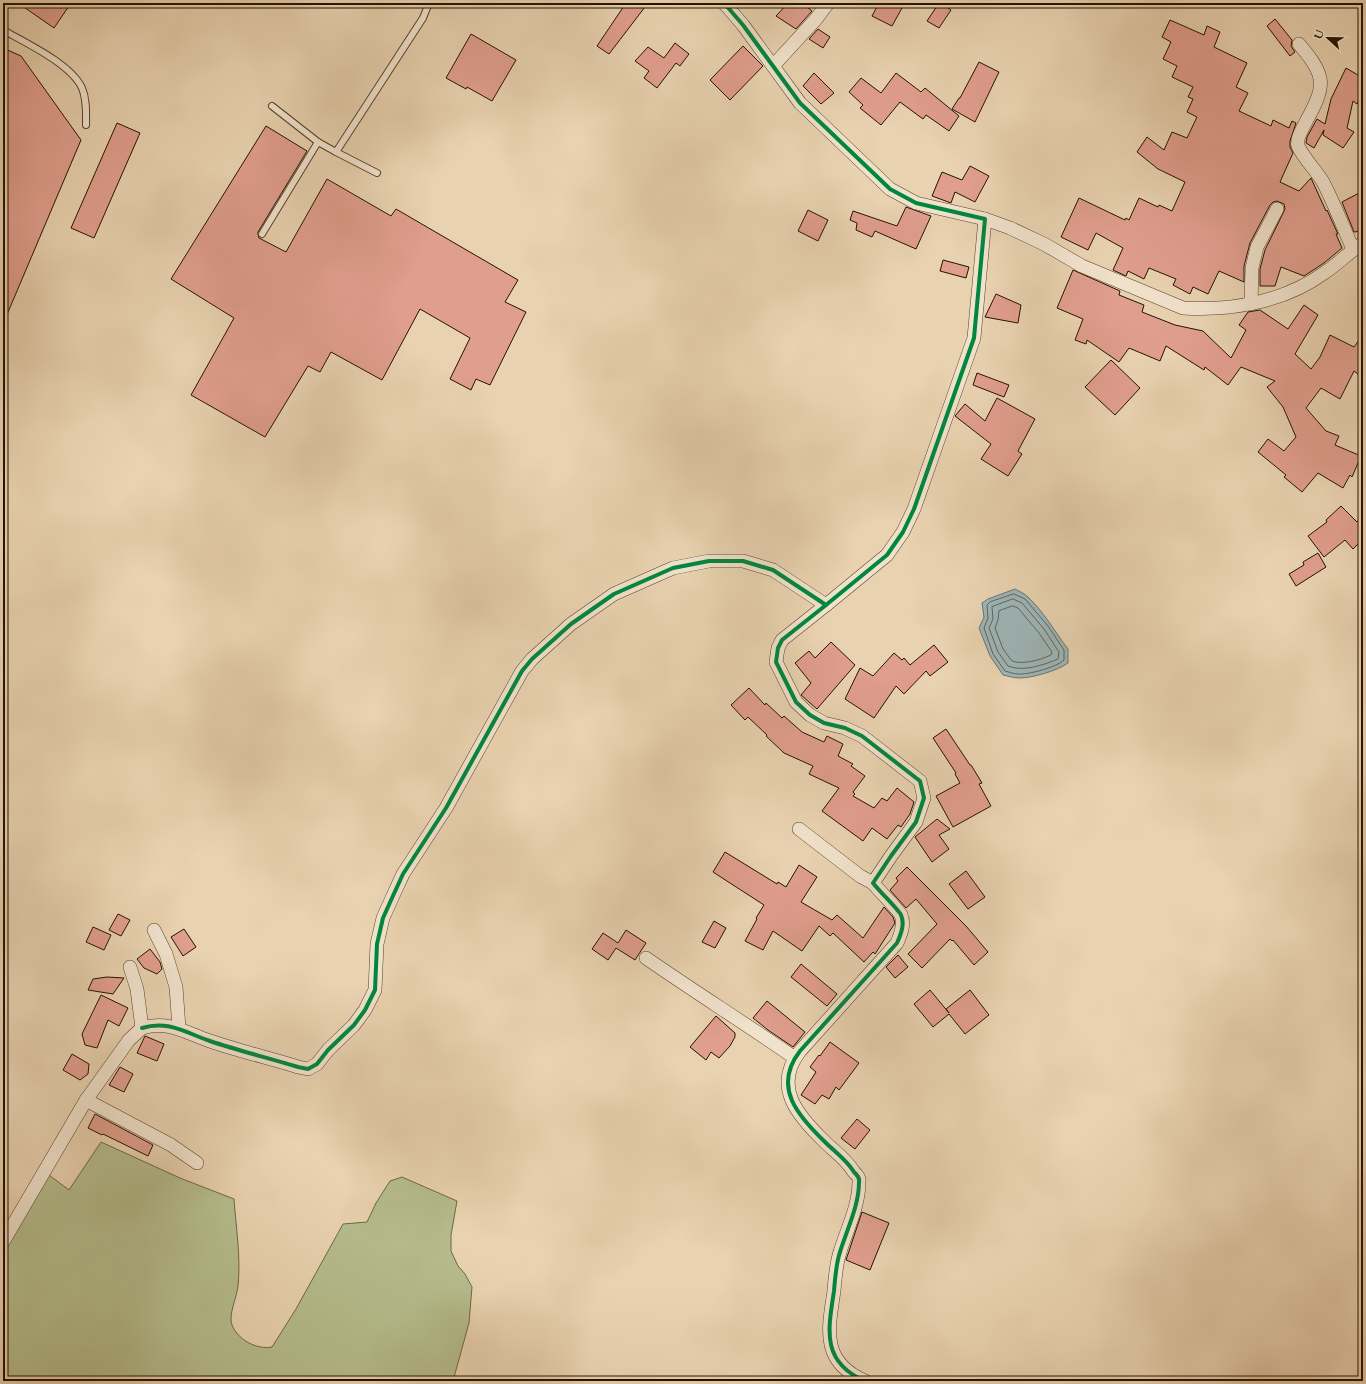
<svg xmlns="http://www.w3.org/2000/svg" width="1366" height="1384" font-family="Cardo,serif">
	<rect width="100%" height="100%" fill="#e9d2b0"/>
	<filter id="stains"><feTurbulence type="fractalNoise" baseFrequency=".005" numOctaves="4"/><feColorMatrix values="0 0 0 0 .2 0 0 0 0 .09 0 0 0 0 .02 0 0 0 .5 -.17"/></filter>
	<radialGradient id="worn" r=".72"><stop offset=".6" stop-color="#630" stop-opacity="0"/><stop offset="1" stop-color="#630" stop-opacity=".3"/></radialGradient>
	<path fill="#b5bc8c" stroke="#6d6746" d="M101,1142L180,1178L234,1199C236,1228 241,1257 238,1286C237,1297 228,1315 232,1325C238,1340 257,1350 272,1347L296,1309L343,1224L367,1222L376,1203L390,1181L402,1177L457,1201L451,1235V1251L458,1266L465,1274L472,1287L469,1323L453,1381H3V1251L21,1223L49,1175L69,1190Z"/>
	<path fill="#9db5b7" stroke="#6d746e" d="M1015,589C1019,591 1025,594 1028,597C1044,612 1055,632 1068,649V663C1057,671 1032,678 1019,678C1014,678 1008,676 1003,675L990,656L979,628L984,617L982,603L988,599Z"/>
	<g fill="none" stroke-linecap="round" stroke-linejoin="round">
		<g stroke="#61645c" stroke-width="1">
			<path d="M1014,594L1025,599L1048,626L1064,650V660C1057,667 1028,675 1018,674C1014,674 1009,672 1005,671L993,654L984,628L988,618L987,605L990,602Z"/>
			<path d="M1013,599L1022,603L1044,629L1059,652L1058,659C1043,665 1024,672 1008,666L998,652L989,628L993,619L992,607Z"/>
			<path d="M1013,606L1018,608L1039,633L1052,652L1051,655C1040,660 1023,665 1012,661L1003,649L995,628L998,620L999,611Z"/>
		</g>
	</g>
	<g fill="#e09e8d" stroke="#251200">
		<path d="M18,3H71L54,28Z"/>
		<path d="M626,3H648L609,54L597,46Z"/>
		<path d="M788,3H802L812,11L796,29L776,16Z"/>
		<path d="M879,3H893L902,8L892,26L872,16Z"/>
		<path d="M939,3H941L951,10L939,28L927,21Z"/>
		<path d="M1275,19L1292,40L1291,46L1295,52L1290,56L1267,26Z"/>
		<path d="M1170,20L1204,35L1207,26L1220,32L1214,47L1247,63L1236,87L1248,93L1239,111L1271,126L1273,120L1289,128L1292,121L1296,123L1290,141V147L1293,153L1280,182L1299,191L1311,178L1326,211L1327,210L1338,234H1336L1342,248L1324,263L1304,276L1281,267L1275,286H1260V269L1265,250L1285,209L1284,204L1277,201L1273,202L1270,205L1250,243L1244,266V282L1219,271L1208,294L1193,287L1190,294L1173,285L1176,279L1149,268L1144,279L1128,271L1126,276L1113,270L1123,248L1096,233L1088,250L1061,237L1079,198L1125,220L1126,218L1129,220L1139,198L1158,207L1159,205L1172,211L1185,182L1158,169L1137,152L1147,137L1164,150L1172,132L1187,138L1197,117L1187,112L1193,99L1188,97L1193,87L1172,77L1177,66L1163,59L1171,42L1162,37Z"/>
		<path d="M818,29L830,37L823,48L809,39Z"/>
		<path d="M471,34L516,60L492,101L467,87L466,89L446,78Z"/>
		<path d="M675,43L689,54L680,66L676,63L657,88L644,78L649,71L635,61L648,47L664,58Z"/>
		<path d="M743,46L763,66L730,100L710,80Z"/>
		<path d="M3,48L21,56L81,140L3,324Z"/>
		<path d="M979,62L999,72L975,122L952,109L959,98H960Z"/>
		<path d="M1346,68L1363,78V92L1357,104L1353,101L1347,128L1354,132L1343,148L1323,135L1324,130L1314,148L1306,143L1307,137L1317,119L1325,124L1331,99Z"/>
		<path d="M814,73L834,93L821,104L803,86Z"/>
		<path d="M896,73L921,92L925,88L959,116L949,131L926,115L923,119L900,102L881,125L860,108L863,105L849,92L861,78L881,93Z"/>
		<path d="M117,123L140,133L94,238L71,228Z"/>
		<path d="M266,126L307,151L258,232V234L259,238L286,252L327,179L391,216L396,209L518,280L505,302L526,312L490,385L476,379L471,390L450,379L470,338L420,309L382,380L331,352L320,372L308,366L265,437L191,395L234,318L171,279Z"/>
		<path d="M970,166L989,176L975,202L955,192L951,203L932,196L942,172L962,180Z"/>
		<path d="M1363,191V201L1359,208L1363,221V231L1354,232L1342,202Z"/>
		<path d="M906,207L931,216L916,249L875,231L872,237L856,230L857,223L850,220L853,211L897,226Z"/>
		<path d="M808,210L828,220L818,241L798,231Z"/>
		<path d="M943,260L969,267L966,278L940,271Z"/>
		<path d="M1073,270L1120,291L1119,295L1144,305L1142,312L1175,325L1203,331L1231,358L1246,330L1239,325L1248,312L1260,310L1288,329L1304,305L1318,315L1295,354L1311,369L1320,357L1330,335L1354,347L1363,335V378L1354,371L1340,399L1321,388L1306,408L1326,431L1339,436L1335,445L1361,456L1352,477L1350,475L1343,488L1318,473L1302,492L1284,477L1286,475L1258,452L1268,439L1284,451L1296,437L1283,407L1267,387L1275,381L1241,367L1228,385L1205,367L1204,370L1166,346L1160,361L1129,348L1119,362L1087,340L1086,344L1075,340L1083,319L1057,308Z"/>
		<path d="M996,294L1021,305L1018,323L985,317Z"/>
		<path d="M1111,360L1140,388L1115,415L1085,387Z"/>
		<path d="M977,373L1009,385L1004,397L973,385Z"/>
		<path d="M997,398L1035,419L1018,451L1022,454L1008,476L981,459L991,444L955,416L965,404L985,421Z"/>
		<path d="M1341,506L1357,522L1363,516V539L1353,549L1345,540L1324,557L1308,536L1327,522L1326,520Z"/>
		<path d="M1318,553L1326,567L1296,586L1289,574L1304,565L1303,562Z"/>
		<path d="M831,642L855,665L817,709L801,695L811,683L795,663L809,651L815,658Z"/>
		<path d="M934,645L948,662L930,676L926,671L904,694L896,686L874,718L845,699L860,668L873,676L894,653L902,660L904,658L910,665Z"/>
		<path d="M749,688L765,705L766,703L782,718L784,716L802,732L824,742L827,736L843,744L838,756L853,764L851,766L865,776L853,792L855,794L853,796L874,808L882,798L887,801L897,788L914,802L910,814L901,827L898,825L887,839L872,828L863,841L822,811L839,788L809,774L813,766L784,753L766,736L767,735L748,717L745,720L731,705Z"/>
		<path d="M946,729L970,765H971L982,783L979,784L991,806L953,827L936,796L960,783L955,774L956,773L933,738Z"/>
		<path d="M937,819L950,829L939,835L949,849L932,862L915,837Z"/>
		<path d="M725,852L777,884L778,882L786,887L799,865L817,877L801,902L832,920L837,915L863,938L884,907L893,917L895,923L875,954L873,952L864,962L833,933L830,936L819,926L802,951L773,931L763,950L745,941L757,919L756,918L764,905L713,872Z"/>
		<path d="M907,867L966,926L988,952L974,965L953,940L952,941L950,939L922,968L908,954L937,924L916,899L906,908L890,890L898,881L896,878Z"/>
		<path d="M966,871L985,897L968,909L949,884Z"/>
		<path d="M118,914L130,920L121,936L109,930Z"/>
		<path d="M714,921L726,928L715,948L702,942Z"/>
		<path d="M93,927L111,935L104,950L86,942Z"/>
		<path d="M184,929L196,947L183,956L171,937Z"/>
		<path d="M626,930L646,943L635,960L616,948L608,960L592,949L603,933L618,943Z"/>
		<path d="M150,949L160,962L162,969L157,974L144,968L137,959Z"/>
		<path d="M898,955L908,967L895,978L886,967Z"/>
		<path d="M801,964L837,994L827,1006L791,977Z"/>
		<path d="M107,977L124,978L113,994L88,990L93,979Z"/>
		<path d="M930,990L949,1013L946,1009L970,990L989,1015L965,1034L949,1014L933,1027L914,1004Z"/>
		<path d="M101,995L128,1008L119,1026L108,1020L97,1048L85,1045L82,1034Z"/>
		<path d="M767,1001L805,1032L793,1047L768,1030L753,1018Z"/>
		<path d="M716,1016L735,1033V1037L730,1046L719,1058L711,1052L706,1060L690,1047Z"/>
		<path d="M145,1036L164,1044L157,1061L137,1053Z"/>
		<path d="M830,1042L859,1063L839,1090L836,1087L829,1099L822,1095L815,1104L801,1095L816,1072L810,1067L819,1055L820,1056Z"/>
		<path d="M72,1054L89,1064L88,1074L80,1080L63,1070Z"/>
		<path d="M120,1067L133,1074L124,1092L109,1085Z"/>
		<path d="M95,1114L153,1145L148,1156L103,1134L102,1135L88,1128Z"/>
		<path d="M857,1119L870,1130L855,1149L841,1138Z"/>
		<path d="M862,1212L889,1223L870,1270L846,1260Z"/>
	</g>
	<g fill="none" stroke-linecap="round" stroke-linejoin="round">
		<g stroke="#56422c" stroke-width="8">
			<g id="lane">
				<path d="M3,30C26,43 71,64 82,88C87,100 86,113 86,125"/>
				<path d="M272,106L318,142L336,152L423,18L429,3"/>
				<path d="M336,152L377,173"/>
				<path d="M262,234L318,142"/>
			</g>
		</g>
		<g stroke="#56422c" stroke-width="14">
			<g id="street">
				<path d="M724,3L743,25L800,103L890,189L916,203L985,219L974,338L914,509L903,532L887,555L826,605"/>
				<path d="M1299,44C1307,54 1317,65 1320,78C1325,101 1293,134 1298,146C1304,159 1316,170 1323,182C1334,203 1343,227 1353,249"/>
				<path d="M773,66L816,19L828,3"/>
				<path d="M985,219L1010,228L1044,244L1082,266L1183,308C1231,311 1284,302 1324,273C1338,264 1349,252 1363,243"/>
				<path d="M1251,304L1252,268L1257,247L1277,209"/>
				<path d="M799,829L860,876L873,883"/>
				<path d="M154,930L166,954L176,987L179,1028"/>
				<path d="M646,958C695,992 746,1024 795,1058"/>
				<path d="M142,1028C169,1020 186,1033 210,1041C239,1051 269,1058 298,1067L308,1069L317,1064L328,1050L354,1025L365,1010L375,990L377,944L383,918L392,898L403,874L446,808L522,671L532,659L571,624L614,594L673,568L709,561H743L773,570L826,605L782,640L778,648L776,662L796,702L810,715L824,723L845,728L862,736L920,781L924,798L916,822L891,856L873,883C879,891 898,909 901,915C905,924 901,934 897,943L800,1051C772,1087 798,1116 825,1142C835,1152 846,1159 854,1172C857,1175 860,1178 859,1182C859,1206 847,1229 840,1252C836,1264 835,1278 834,1291C828,1330 821,1362 865,1381"/>
				<path d="M86,1100L171,1145L197,1163"/>
				<path d="M3,1242L86,1100L129,1040L142,1028L137,989L130,967"/>
			</g>
		</g>
		<use href="#lane" stroke="#f1e2cc" stroke-width="6"/>
		<use href="#street" stroke="#f1e2cc" stroke-width="13"/>
		<g stroke="#f1e2cc" stroke-width="6">
			<g id="cycleway">
				<path d="M724,3L743,25L800,103L890,189L916,203L985,219L974,338L914,509L903,532L887,555L826,605"/>
				<path d="M142,1028C169,1020 186,1033 210,1041C239,1051 269,1058 298,1067L308,1069L317,1064L328,1050L354,1025L365,1010L375,990L377,944L383,918L392,898L403,874L446,808L522,671L532,659L571,624L614,594L673,568L709,561H743L773,570L826,605L782,640L778,648L776,662L796,702L810,715L824,723L845,728L862,736L920,781L924,798L916,822L891,856L873,883C879,891 898,909 901,915C905,924 901,934 897,943L800,1051C772,1087 798,1116 825,1142C835,1152 846,1159 854,1172C857,1175 860,1178 859,1182C859,1206 847,1229 840,1252C836,1264 835,1278 834,1291C828,1330 821,1362 865,1381"/>
			</g>
		</g>
		<use href="#cycleway" stroke="#00873e" stroke-width="4"/>
	</g>
	<rect width="1366" height="1384" fill="none" stroke="#e9d2b0" stroke-width="16"/>
	<rect x="4" y="4" width="1358" height="1376" fill="none" stroke="#251200" stroke-width="2"/>
	<rect x="8" y="8" width="1350" height="1368" fill="none" stroke="#251200"/>
	<g transform="translate(1328 38) rotate(292)" stroke="#f1e2cc" stroke-width="3" paint-order="stroke">
	<path d="M0-3L7 15L0 10L-7 15Z" fill="#251200"/>
	<text y="-6" font-size="11" font-weight="bold" text-anchor="middle" fill="#251200">U</text>
	</g>
	<rect width="100%" height="100%" filter="url(#stains)"/>
	<rect width="100%" height="100%" fill="url(#worn)"/>
</svg>
